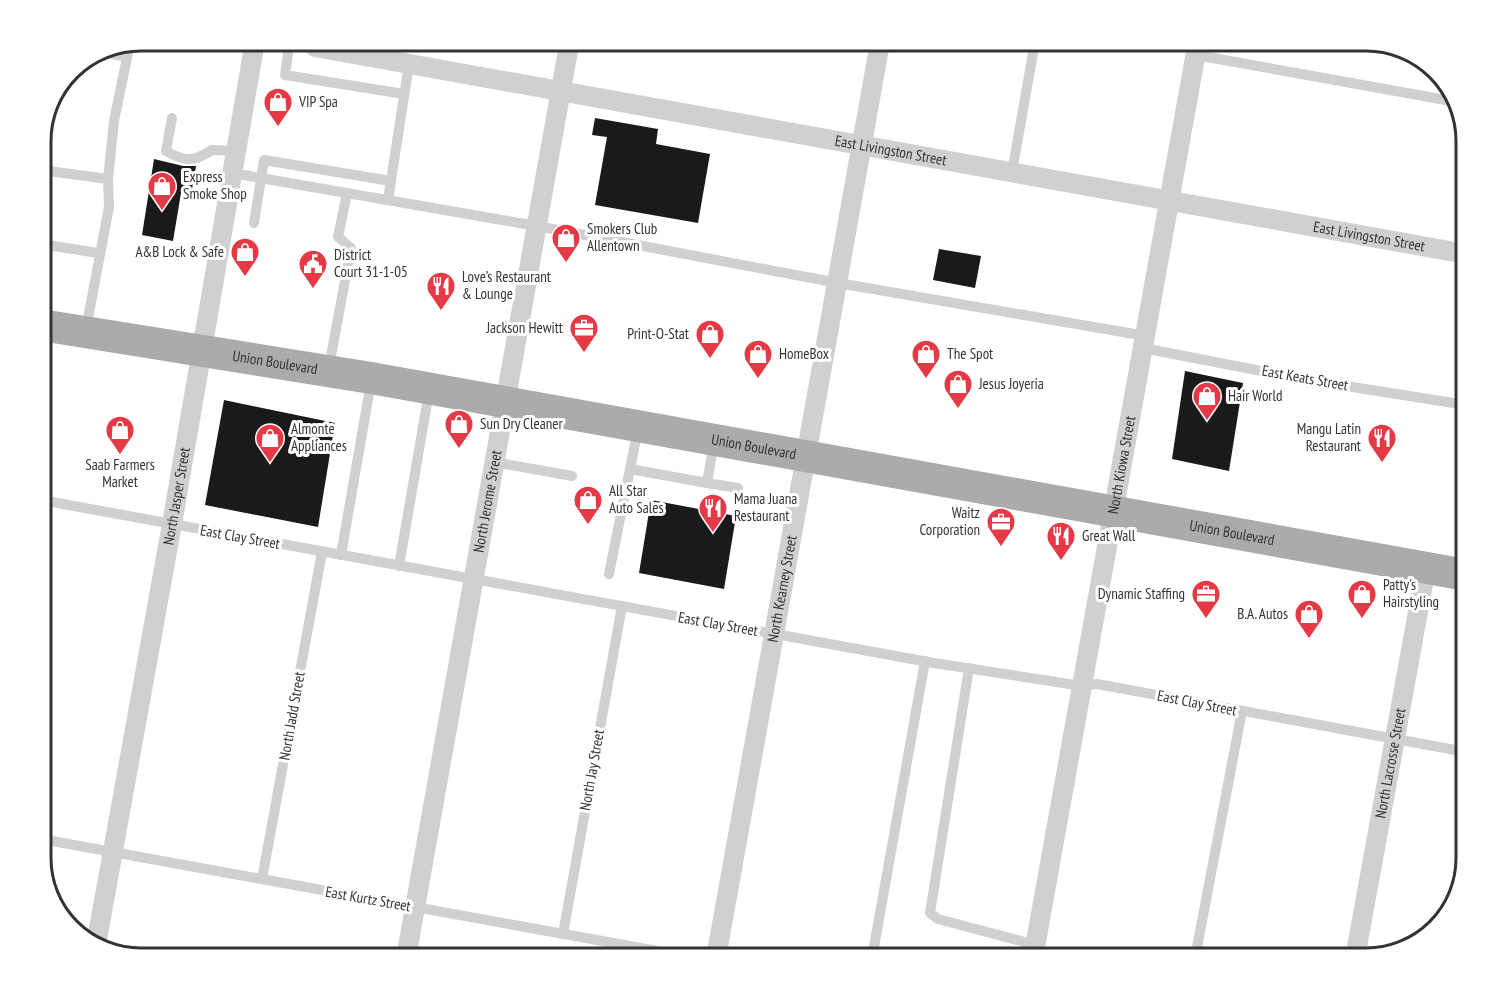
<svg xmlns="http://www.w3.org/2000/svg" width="1507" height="999" font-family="'PT Sans Narrow',sans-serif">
	<rect width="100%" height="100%" fill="#fff"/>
	<g fill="#1a1a1a">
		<path d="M595,118L658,129L656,144L710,154L698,223L595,205L607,137L592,135Z"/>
		<path d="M154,159L183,166H196L192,189L182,187L173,241L142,235Z"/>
		<path d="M939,249L981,256L975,288L933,280Z"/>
		<path d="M1185,371L1243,383L1229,471L1172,459Z"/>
		<path d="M224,400L335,423L318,527L205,505Z"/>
		<path d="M651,500L736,516L724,589L639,573Z"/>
	</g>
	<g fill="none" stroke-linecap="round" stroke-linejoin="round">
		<g stroke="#d0d0d0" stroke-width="10">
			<path d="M289,47L285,75L404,94"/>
			<path d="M98,51L127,57"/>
			<path d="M1196,55L1457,102"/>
			<path d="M172,118L166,151C185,162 194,162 212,150L235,151"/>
			<path d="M41,170L108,179"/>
			<path d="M1012,172L1035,42"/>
			<path d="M232,173L537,226L838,283L1146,336"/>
			<path d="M388,200L409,64"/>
			<path d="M254,223L264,160L391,181"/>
			<path d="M41,244L98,253"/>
			<path d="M86,329L109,207L108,179L114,121L129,48"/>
			<path d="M1143,348L1302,379L1466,405"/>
			<path d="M329,367L351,248L338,237L347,193"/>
			<path d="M494,462L572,476"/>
			<path d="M630,469L707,483L714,442"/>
			<path d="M707,483L738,488"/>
			<path d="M41,500L934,663L1082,686L1097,684L1466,752"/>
			<path d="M341,555L371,382"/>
			<path d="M399,566L429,392"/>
			<path d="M609,574L638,429"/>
			<path d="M969,668L930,913L938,919L1036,945"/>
			<path d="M41,839L696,958"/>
			<path d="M262,879L322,552"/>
			<path d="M563,934L622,606"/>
			<path d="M872,958L925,661"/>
			<path d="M1195,958L1242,711"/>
		</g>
		<g stroke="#d0d0d0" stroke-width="20">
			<path id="s1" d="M315,47L1466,254"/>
			<path id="s2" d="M96,945L172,524L254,47"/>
			<path id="s3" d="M406,958L569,45"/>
			<path id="s4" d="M716,958L880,43"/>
			<path id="s5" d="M1033,958L1198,41"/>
			<path id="s6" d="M1355,958L1426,568"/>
		</g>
		<path stroke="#ababab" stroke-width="32" id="s7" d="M41,325L371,378L1466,575"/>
	</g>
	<defs>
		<g id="shop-pin" transform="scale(1.5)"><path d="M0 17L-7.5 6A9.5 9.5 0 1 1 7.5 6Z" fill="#e63946" stroke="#fff"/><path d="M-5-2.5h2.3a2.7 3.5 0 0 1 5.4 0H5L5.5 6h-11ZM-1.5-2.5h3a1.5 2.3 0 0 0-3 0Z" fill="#fff"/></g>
		<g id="civic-pin" transform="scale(1.5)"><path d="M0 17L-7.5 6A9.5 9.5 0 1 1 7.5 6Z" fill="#e63946" stroke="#fff"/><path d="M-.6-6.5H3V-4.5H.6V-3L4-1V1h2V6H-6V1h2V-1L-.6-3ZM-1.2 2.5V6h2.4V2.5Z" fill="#fff"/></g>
		<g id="restaurant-pin" transform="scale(1.5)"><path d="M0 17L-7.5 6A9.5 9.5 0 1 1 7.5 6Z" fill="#e63946" stroke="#fff"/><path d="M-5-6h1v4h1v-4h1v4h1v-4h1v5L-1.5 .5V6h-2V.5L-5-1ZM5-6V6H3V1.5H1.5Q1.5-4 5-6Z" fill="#fff"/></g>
		<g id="office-pin" transform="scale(1.5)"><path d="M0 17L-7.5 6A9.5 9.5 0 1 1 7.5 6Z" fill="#e63946" stroke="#fff"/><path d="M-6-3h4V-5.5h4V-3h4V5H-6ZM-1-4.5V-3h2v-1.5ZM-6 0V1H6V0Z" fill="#fff"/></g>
	</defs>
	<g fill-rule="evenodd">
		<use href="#shop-pin" x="278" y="102"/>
		<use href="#shop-pin" x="162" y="186"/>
		<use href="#shop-pin" x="566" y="238"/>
		<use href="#shop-pin" x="245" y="252"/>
		<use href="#civic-pin" x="313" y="264"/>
		<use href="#restaurant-pin" x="441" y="286"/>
		<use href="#office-pin" x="584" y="328"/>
		<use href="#shop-pin" x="710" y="334"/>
		<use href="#shop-pin" x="758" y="354"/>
		<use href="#shop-pin" x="926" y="354"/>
		<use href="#shop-pin" x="958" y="384"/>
		<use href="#shop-pin" x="1207" y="396"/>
		<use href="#shop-pin" x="459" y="424"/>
		<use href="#shop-pin" x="120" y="430"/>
		<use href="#shop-pin" x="270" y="438"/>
		<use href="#restaurant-pin" x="1382" y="438"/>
		<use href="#shop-pin" x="588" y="500"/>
		<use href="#restaurant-pin" x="713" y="508"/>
		<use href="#office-pin" x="1001" y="522"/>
		<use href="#restaurant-pin" x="1061" y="536"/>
		<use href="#office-pin" x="1206" y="594"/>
		<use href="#shop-pin" x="1362" y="594"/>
		<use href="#shop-pin" x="1309" y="614"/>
	</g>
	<g text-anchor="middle" stroke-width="6" stroke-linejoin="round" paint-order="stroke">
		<g font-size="15" fill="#333" stroke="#fff" text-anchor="start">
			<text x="299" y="107">VIP Spa</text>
			<text x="183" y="182">Express<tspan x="183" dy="17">Smoke Shop</tspan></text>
			<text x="587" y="234">Smokers Club<tspan x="587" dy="17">Allentown</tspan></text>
			<text x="224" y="257" text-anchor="end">A&amp;B Lock &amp; Safe</text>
			<text x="334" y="260">District<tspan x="334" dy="17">Court 31-1-05</tspan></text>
			<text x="462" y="282">Love’s Restaurant<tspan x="462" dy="17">&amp; Lounge</tspan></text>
			<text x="563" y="333" text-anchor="end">Jackson Hewitt</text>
			<text x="689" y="339" text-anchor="end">Print-O-Stat</text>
			<text x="779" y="359">HomeBox</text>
			<text x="947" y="359">The Spot</text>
			<text x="979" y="389">Jesus Joyeria</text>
			<text x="1228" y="401">Hair World</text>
			<text x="480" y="429">Sun Dry Cleaner</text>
			<text x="291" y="434">Almonte<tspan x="291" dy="17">Appliances</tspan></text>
			<text x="1361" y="434" text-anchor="end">Mangu Latin<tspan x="1361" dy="17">Restaurant</tspan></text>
			<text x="120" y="470" text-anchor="middle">Saab Farmers<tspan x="120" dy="17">Market</tspan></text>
			<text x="609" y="496">All Star<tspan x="609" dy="17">Auto Sales</tspan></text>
			<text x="734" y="504">Mama Juana<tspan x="734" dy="17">Restaurant</tspan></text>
			<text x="980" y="518" text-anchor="end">Waitz<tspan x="980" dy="17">Corporation</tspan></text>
			<text x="1082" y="541">Great Wall</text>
			<text x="1383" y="590">Patty's<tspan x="1383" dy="17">Hairstyling</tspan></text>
			<text x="1185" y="599" text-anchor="end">Dynamic Staffing</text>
			<text x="1288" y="619" text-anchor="end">B.A. Autos</text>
		</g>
		<g font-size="15" fill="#333" stroke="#fff">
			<text dy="5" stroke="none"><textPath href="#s1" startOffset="585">East Livingston Street</textPath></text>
			<text dy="5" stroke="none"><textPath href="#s1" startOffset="1071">East Livingston Street</textPath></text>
			<text dy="5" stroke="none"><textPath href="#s7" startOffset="237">Union Boulevard</textPath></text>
			<text transform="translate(1305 378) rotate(10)" y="5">East Keats Street</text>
			<text dy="5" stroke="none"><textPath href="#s7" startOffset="723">Union Boulevard</textPath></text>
			<text dy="5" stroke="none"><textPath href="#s5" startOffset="501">North Kiowa Street</textPath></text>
			<text dy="5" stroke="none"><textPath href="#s2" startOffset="456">North Jasper Street</textPath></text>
			<text dy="5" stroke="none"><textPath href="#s3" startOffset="464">North Jerome Street</textPath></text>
			<text dy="5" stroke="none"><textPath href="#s7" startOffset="1209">Union Boulevard</textPath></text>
			<text transform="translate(240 537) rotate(10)" y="5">East Clay Street</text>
			<text dy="5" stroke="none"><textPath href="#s4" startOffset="375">North Kearney Street</textPath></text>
			<text transform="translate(718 624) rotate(10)" y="5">East Clay Street</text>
			<text transform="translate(1197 703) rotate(11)" y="5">East Clay Street</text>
			<text transform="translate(292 716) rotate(-80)" y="5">North Jadd Street</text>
			<text dy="5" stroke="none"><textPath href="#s6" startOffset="198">North Lacrosse Street</textPath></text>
			<text transform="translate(592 770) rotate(-80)" y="5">North Jay Street</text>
			<text transform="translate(368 899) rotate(10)" y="5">East Kurtz Street</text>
		</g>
	</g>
	<path d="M0 0H1507V999H0ZM141 51H1366A90 90 0 0 1 1456 141V858A90 90 0 0 1 1366 948H141A90 90 0 0 1 51 858V141A90 90 0 0 1 141 51Z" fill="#fff" fill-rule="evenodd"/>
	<path fill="none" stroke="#333" stroke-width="3" d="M141 51H1366A90 90 0 0 1 1456 141V858A90 90 0 0 1 1366 948H141A90 90 0 0 1 51 858V141A90 90 0 0 1 141 51Z"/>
</svg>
